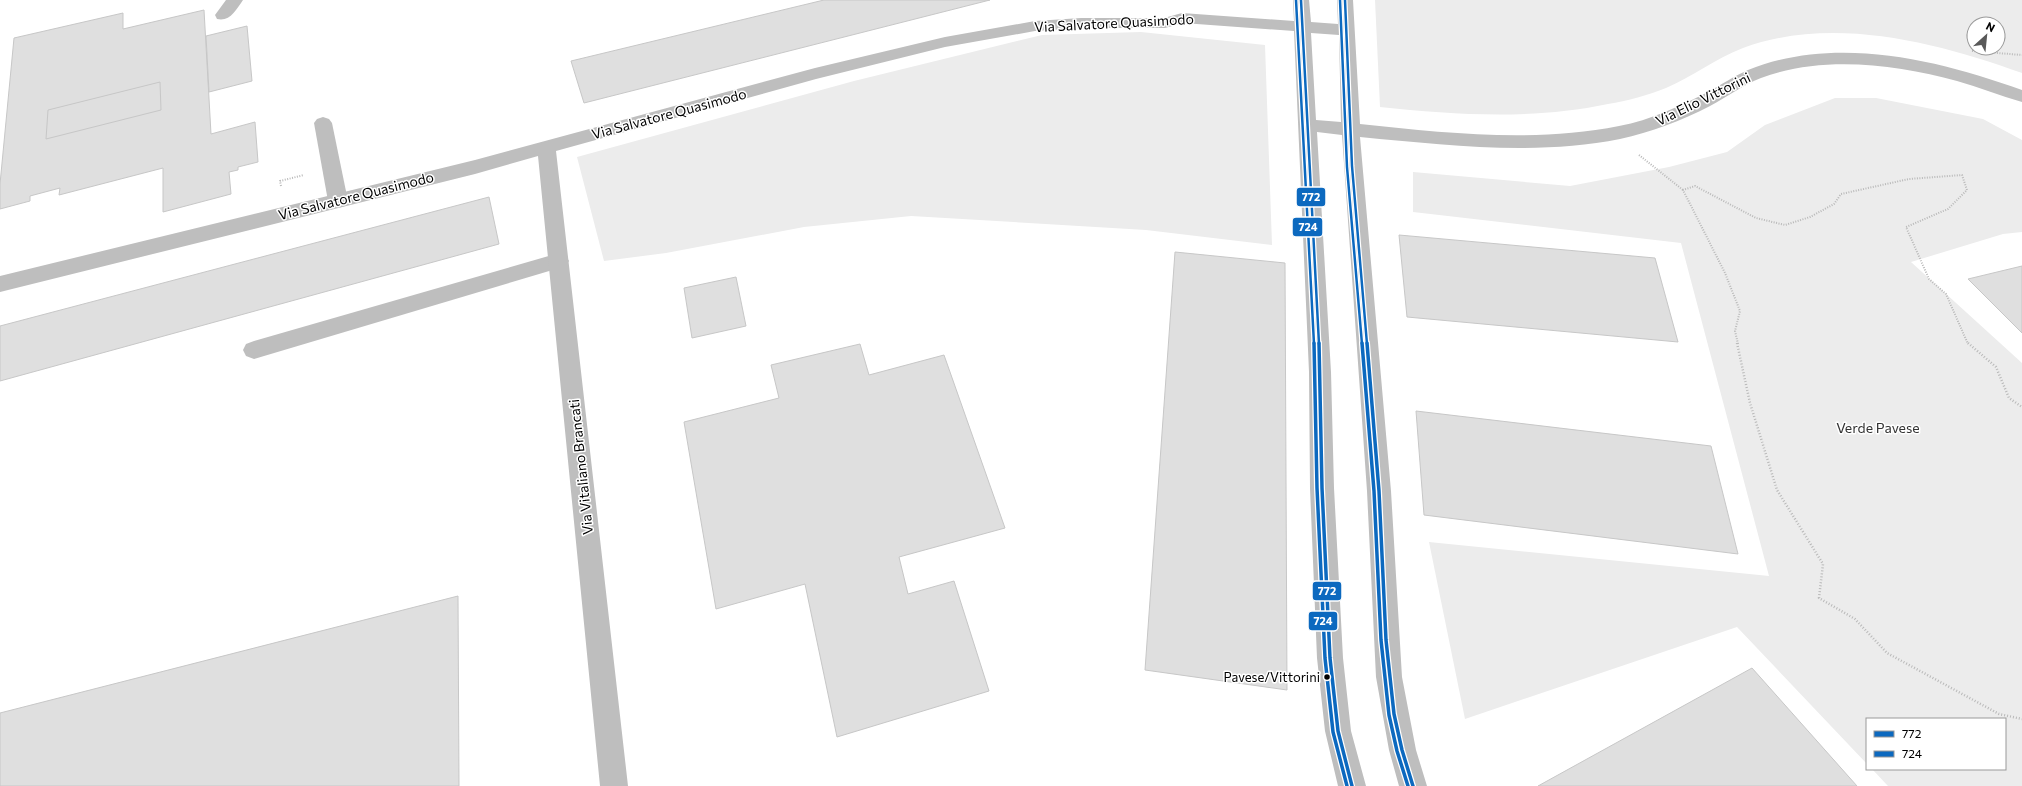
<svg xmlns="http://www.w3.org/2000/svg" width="2022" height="786" font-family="Commissioner,sans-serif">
	<rect width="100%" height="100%" fill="#fff"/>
	<g fill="#ececec" fill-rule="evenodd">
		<path d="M1375,0H2022V73C1936,42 1832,15 1743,48C1716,58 1692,77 1666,88C1649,95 1627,101 1608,104C1532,120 1457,115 1380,107ZM1974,24H1998V48H1974Z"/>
		<path d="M1141,32L1265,45L1272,245L1146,230L911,216L804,227L666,253L604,261L577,157L854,81L1042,35Z"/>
		<path d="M1835,98H1876L1983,119L2022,140V232L2003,234L1911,262L2022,363V786H1888L1872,769H2005V719H1867V764L1737,627L1465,719L1429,542L1769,576L1681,243L1413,212V172L1570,186L1669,167L1727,152L1765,125Z"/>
	</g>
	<g fill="#dfdfdf" stroke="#c7c7c7">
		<path d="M824,0H990L584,103L571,61Z"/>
		<path d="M204,10L211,134L255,122L258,162L238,167V170L229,172L231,194L163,212V168L59,195L60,188L30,196V201L0,209V184L14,38L123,13V29Z"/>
		<path d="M247,26L252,81L209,92L206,36Z"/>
		<path d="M160,82L161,110L46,139L48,110Z"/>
		<path d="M489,197L499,244L0,381V326Z"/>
		<path d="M1399,235L1655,258L1678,342L1407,317Z"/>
		<path d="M1175,252L1285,263L1287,690L1145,670Z"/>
		<path d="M2022,266V333L1968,279Z"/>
		<path d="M736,277L746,326L692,338L684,288Z"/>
		<path d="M860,344L869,375L944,355L1005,528L899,557L908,594L954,581L989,691L837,737L805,584L716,609L684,422L779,398L771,365Z"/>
		<path d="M1416,411L1711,446L1738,554L1424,515Z"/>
		<path d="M458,596L459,786H0V713Z"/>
		<path d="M1752,668L1857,786H1538Z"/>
	</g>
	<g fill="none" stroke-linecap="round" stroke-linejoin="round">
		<g stroke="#b9b9b9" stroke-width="2" stroke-dasharray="1 1.5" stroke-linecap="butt">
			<path d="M1972,51L2022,55"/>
			<path d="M1639,155L1683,190"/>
			<path d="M281,186L280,181L304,175"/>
			<path d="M1738,344L1735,331L1740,311L1725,273L1683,190L1695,186L1756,218L1785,225L1810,217L1834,204L1841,194L1909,179L1962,175L1967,190L1948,209L1906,227L1929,279L1946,294L1968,344"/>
		</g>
		<g stroke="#b9b9b9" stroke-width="2.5" stroke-dasharray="1 2" stroke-linecap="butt">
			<path d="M1737,343L1750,403L1777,490L1823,564L1819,598L1855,619L1887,653L1999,714L2022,719"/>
			<path d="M1968,343L1996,367L2009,398L2022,407"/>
		</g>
		<g fill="#bebebe" fill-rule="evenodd">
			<path d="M226,0H243C236,10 230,22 217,19L215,15Z"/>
			<path d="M323,117L329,119L332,123L348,201L345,206L338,208L331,206L328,201L314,123L317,119Z"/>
			<path d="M559,253L566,256L569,261L566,266L254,359L246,356L243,350L246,344L254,341Z"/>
		</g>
		<path fill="#bebebe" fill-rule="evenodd" d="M1293,0H1309L1311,22L1338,24L1337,0H1353L1360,124C1445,133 1534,143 1619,126C1651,120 1680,106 1708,92C1721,85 1734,76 1748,70C1835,35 1936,59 2022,90V102C2000,96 1979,87 1957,81C1895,64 1822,55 1761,78C1743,85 1727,97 1710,106C1681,121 1651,132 1620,139C1535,156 1445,145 1360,137L1391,491L1402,677L1416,750L1427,786H1399L1389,750L1376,677L1367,491L1342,135L1317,132L1331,372L1334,488L1343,658L1351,731L1366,786H1338L1325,731L1317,658L1310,488L1309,372L1294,31L1183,23L1165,28H1081L1035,31L945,47L816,79L556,151L628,786H600L538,156L475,174L0,292V276L475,160L815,68L945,37L1035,21L1081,18H1164L1182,13L1294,21ZM1311,33L1339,35L1341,122L1316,120Z"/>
		<g stroke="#fff" stroke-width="5">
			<g id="bus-1-far1">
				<path d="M1301,0L1319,344"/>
				<path d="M1345,0L1352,166L1367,344"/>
			</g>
		</g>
		<g stroke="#fff" stroke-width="6">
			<g id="bus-1">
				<path d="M1319,343L1322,488L1330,658L1338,731L1352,786"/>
				<path d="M1367,343L1379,491L1386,640L1394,714L1402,750L1413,786"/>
			</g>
		</g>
		<g stroke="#fff" stroke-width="5">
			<g id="bus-2-far1">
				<path d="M1296,0L1314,344"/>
				<path d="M1340,0L1347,167L1362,344"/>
			</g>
		</g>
		<g stroke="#fff" stroke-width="6">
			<g id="bus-2">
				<path d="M1314,343L1317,488L1325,658L1333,732L1347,786"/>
				<path d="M1362,343L1374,491L1381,640L1389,715L1397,751L1408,786"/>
			</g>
		</g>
		<use href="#bus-1-far1" stroke="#0c69bf" stroke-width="2.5"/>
		<use href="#bus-1" stroke="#0c69bf" stroke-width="3.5"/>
		<use href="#bus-2-far1" stroke="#0c69bf" stroke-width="2.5"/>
		<use href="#bus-2" stroke="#0c69bf" stroke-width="3.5"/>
	</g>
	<circle fill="#000" stroke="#fff" stroke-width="1.5" cx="1327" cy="677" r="3.5"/>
	<g text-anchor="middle" stroke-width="3" stroke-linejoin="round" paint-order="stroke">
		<g font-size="13" fill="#000" stroke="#fff" text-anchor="end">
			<text x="1320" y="682">Pavese/Vittorini</text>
		</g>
		<g font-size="14" fill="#000" stroke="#fff">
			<text transform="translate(1114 23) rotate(-3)" y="5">Via Salvatore Quasimodo</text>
			<text transform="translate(1703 99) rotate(-26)" y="5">Via Elio Vittorini</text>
			<text transform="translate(669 114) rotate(-15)" y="5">Via Salvatore Quasimodo</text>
			<text transform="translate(356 196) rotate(-14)" y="5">Via Salvatore Quasimodo</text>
			<text transform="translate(581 467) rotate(-96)" y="5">Via Vitaliano Brancati</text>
		</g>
		<g font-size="14" fill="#333" stroke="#fff">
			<text x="1878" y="433">Verde Pavese</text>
		</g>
	</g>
	<g stroke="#fff" stroke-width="1.5">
		<rect x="1296" y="187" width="30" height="20" rx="4" fill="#0c69bf"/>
		<rect x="1292" y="217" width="31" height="20" rx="4" fill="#0c69bf"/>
		<rect x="1312" y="581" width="30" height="20" rx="4" fill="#0c69bf"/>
		<rect x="1308" y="611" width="30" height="20" rx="4" fill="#0c69bf"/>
	</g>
	<g font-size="11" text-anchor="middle" font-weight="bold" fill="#fff">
		<text x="1311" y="201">772</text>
		<text x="1308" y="231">724</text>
		<text x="1327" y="595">772</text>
		<text x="1323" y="625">724</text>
	</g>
	<rect x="1866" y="718" width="140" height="52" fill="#ffffff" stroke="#999999"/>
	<rect x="1874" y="731" width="20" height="6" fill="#0c69bf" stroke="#999999"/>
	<text x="1902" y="738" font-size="12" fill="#000000">772</text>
	<rect x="1874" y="751" width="20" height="6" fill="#0c69bf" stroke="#999999"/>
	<text x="1902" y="758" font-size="12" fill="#000000">724</text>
	<g transform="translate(1986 36) rotate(27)"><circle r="19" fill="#ffffff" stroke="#999999"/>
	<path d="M0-3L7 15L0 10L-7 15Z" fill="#595959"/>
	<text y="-6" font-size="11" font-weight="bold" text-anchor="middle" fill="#000000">N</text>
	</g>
</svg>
